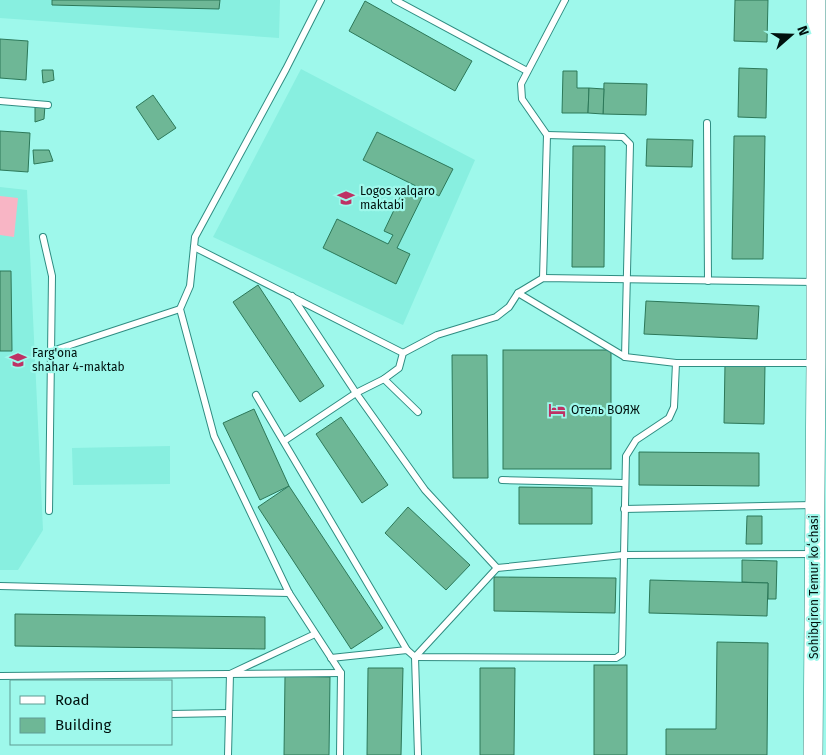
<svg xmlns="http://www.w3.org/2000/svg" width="826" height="755" font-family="'Fira Sans',sans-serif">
	<rect width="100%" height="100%" fill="#9ef8eb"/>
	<g fill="#88efe0">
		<path d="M0,0H280L279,38L0,18Z"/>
		<path d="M301,69L475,160L403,325L213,237Z"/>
		<path d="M0,187L27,190L43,530L18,570H0Z"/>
		<path d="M170,446V484L73,485L72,448Z"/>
	</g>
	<path fill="#f8b5c5" d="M0,196L18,198L14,237L0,235Z"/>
	<g fill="#6eb796" stroke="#2c7859">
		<path d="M52,0H220L219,9L52,5Z"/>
		<path d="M735,0H768L767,42L734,41Z"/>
		<path d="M365,1L472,61L455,91L349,31Z"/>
		<path d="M0,39L28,41L26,80L0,78Z"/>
		<path d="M739,68L767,69L766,118L738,117Z"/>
		<path d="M42,70H53L54,80L43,83Z"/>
		<path d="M563,71H577V88H589L588,113H562Z"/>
		<path d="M604,83L647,84L646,115L603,114Z"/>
		<path d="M589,88L604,89L603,114L588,113Z"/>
		<path d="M153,95L176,128L158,140L136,107Z"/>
		<path d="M35,104L45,105L44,119L35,122Z"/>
		<path d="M0,131L30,133L28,172L0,170Z"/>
		<path d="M377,132L453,169L439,196L426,189L397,248L410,254L396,284L323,248L337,219L388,244L393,235L384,231L404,189L413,193L416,186L363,160Z"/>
		<path d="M734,136H765L763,259H732Z"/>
		<path d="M647,139L693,140L692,167L646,166Z"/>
		<path d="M573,146H605L604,267H572Z"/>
		<path d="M33,150H49L53,161L34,164Z"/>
		<path d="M0,271H11L12,351H0Z"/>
		<path d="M258,285L324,386L300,402L233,302Z"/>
		<path d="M646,301L759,306L757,339L644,334Z"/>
		<rect x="503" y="350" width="108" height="119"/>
		<path d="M452,355H487L488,478H453Z"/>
		<path d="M725,364L765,365L764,424L724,423Z"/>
		<path d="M254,409L289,486L260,500L223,423Z"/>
		<path d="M341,417L388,485L362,503L316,434Z"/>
		<path d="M639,452L759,453V486L639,485Z"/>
		<path d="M289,486L383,628L351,649L258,507Z"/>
		<path d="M519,487L592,488V524H519Z"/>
		<path d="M408,507L470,565L446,590L385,533Z"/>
		<path d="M747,516H762V544H746Z"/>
		<path d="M742,560L777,561L776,599H768V583L742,582Z"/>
		<path d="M494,577L616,578L615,613L494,611Z"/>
		<path d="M650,580L768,583L767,616L649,613Z"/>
		<path d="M15,614L265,617V649L15,646Z"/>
		<path d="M717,642L768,643L767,755H666V729H716Z"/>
		<rect x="594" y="665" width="33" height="90"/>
		<path d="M368,668H403L401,755H367Z"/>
		<path d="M480,668H515L514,755H480Z"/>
		<path d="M285,676L330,677L329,755H284Z"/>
	</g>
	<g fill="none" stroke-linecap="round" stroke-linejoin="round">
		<g stroke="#2f8d82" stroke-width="8">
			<g id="service">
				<path d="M321,0L286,69L195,237L190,286L180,309L214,436L289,593L341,673L340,755"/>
				<path d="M395,0L527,71"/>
				<path d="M0,101L48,105"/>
				<path d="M707,123L708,281"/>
				<path d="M547,135L623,137L630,144L625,357"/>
				<path d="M43,237L52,276L49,511"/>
				<path d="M194,247L403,353"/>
				<path d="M543,278L547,135L522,99L521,84L565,0"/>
				<path d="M518,293L625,357L676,363H815"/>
				<path d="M292,296L356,393L425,490L497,568"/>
				<path d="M52,351L180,309"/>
				<path d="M384,379L418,412"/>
				<path d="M256,395L407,650"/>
				<path d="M284,441L356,393L384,379L399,368L403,353L437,335L496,317L509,307L518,293L543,278L815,282"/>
				<path d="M502,480L624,483"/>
				<path d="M624,509L813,505"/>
				<path d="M0,586L289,593"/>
				<path d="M331,658L407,650L415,657L616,658L622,654L626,456L636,440L669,418L674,407L676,363"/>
				<path d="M0,676L341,673"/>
				<path d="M171,714L229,713"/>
				<path d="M228,755L230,674L315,634"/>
				<path d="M418,755L415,657L497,568L623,555L813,554"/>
			</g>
		</g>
		<g stroke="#2f8d82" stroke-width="20">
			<path id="secondary" d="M813,755L816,363V0"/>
		</g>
		<use href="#service" stroke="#fff" stroke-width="6"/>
		<use href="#secondary" stroke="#fff" stroke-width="19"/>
	</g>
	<defs>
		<g id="school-bare" transform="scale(1.35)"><path d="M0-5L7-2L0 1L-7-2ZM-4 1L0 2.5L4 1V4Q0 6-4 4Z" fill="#be3164" stroke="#9ef8eb" stroke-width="2.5" paint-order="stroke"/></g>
		<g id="hotel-bare" transform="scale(1.35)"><path d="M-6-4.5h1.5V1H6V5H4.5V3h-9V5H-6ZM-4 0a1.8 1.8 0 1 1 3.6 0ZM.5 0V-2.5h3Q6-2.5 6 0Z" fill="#be3164" stroke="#9ef8eb" stroke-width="2.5" paint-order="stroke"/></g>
	</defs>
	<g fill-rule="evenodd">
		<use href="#school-bare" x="346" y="198"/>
		<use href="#school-bare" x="18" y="360"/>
		<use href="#hotel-bare" x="557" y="410"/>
	</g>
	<g text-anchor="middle" stroke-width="4.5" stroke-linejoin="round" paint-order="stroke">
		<g font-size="12" fill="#00110e" stroke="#9ef8eb" text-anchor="start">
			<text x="360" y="195">Logos xalqaro<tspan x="360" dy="14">maktabi</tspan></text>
			<text x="32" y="357">Farg'ona<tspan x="32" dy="14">shahar 4-maktab</tspan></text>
			<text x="571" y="414">Отель ВОЯЖ</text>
		</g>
		<g font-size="12" fill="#00110e" stroke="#9ef8eb">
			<text transform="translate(814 587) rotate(-90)" y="4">Sohibqiron Temur koʻchasi</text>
		</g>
	</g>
	<rect x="10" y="680" width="162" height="65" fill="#9ef8eb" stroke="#5f9c93"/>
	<rect x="20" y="696" width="25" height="8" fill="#ffffff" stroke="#5f9c93"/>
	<text x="55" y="705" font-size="15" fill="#00110e">Road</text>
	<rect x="20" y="718" width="25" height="15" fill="#6eb796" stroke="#5f9c93"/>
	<text x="55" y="730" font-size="15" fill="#00110e">Building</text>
	<g transform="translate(791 35) rotate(70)" stroke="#9ef8eb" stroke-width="4" paint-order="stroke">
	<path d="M0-4L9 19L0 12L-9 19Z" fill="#00110e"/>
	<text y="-8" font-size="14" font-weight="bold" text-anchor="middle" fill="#00110e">N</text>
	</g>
</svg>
